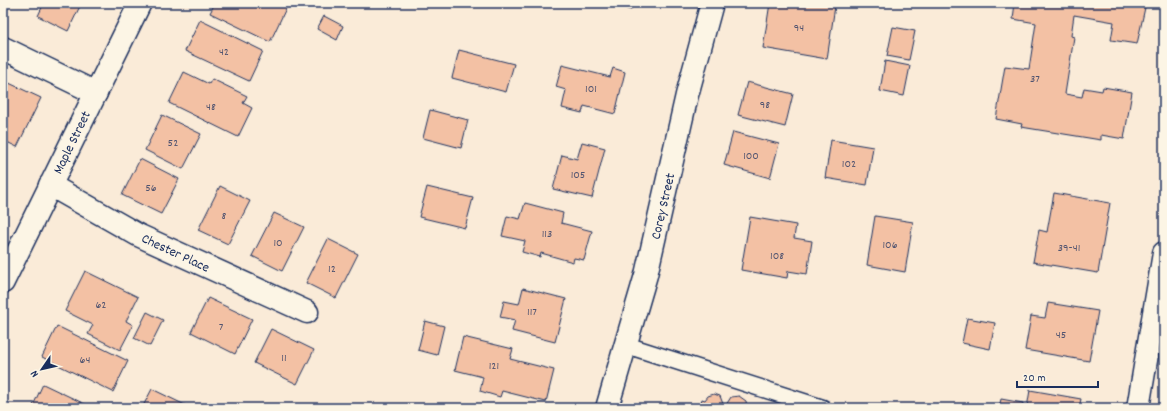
<svg xmlns="http://www.w3.org/2000/svg" width="1167" height="411" font-family="Dekko,sans-serif">
	<rect width="100%" height="100%" fill="#faebd8"/>
	<filter id="ink" filterUnits="userSpaceOnUse"><feTurbulence type="fractalNoise" baseFrequency=".025" numOctaves="2"/><feDisplacementMap in="SourceGraphic" scale="8" xChannelSelector="R" yChannelSelector="G"/><feConvolveMatrix kernelMatrix="1 2 1 2 8 2 1 2 1" color-interpolation-filters="sRGB"/></filter>
	<g filter="url(#ink)">
		<g fill="#f3c1a4" stroke="#1b2f5e">
			<path d="M44,3H80L81,4L68,31L38,16Z"/>
			<path d="M215,3H285L288,4L270,42L210,13Z"/>
			<path d="M607,3H633L631,10Z"/>
			<path d="M770,3H819L835,6L827,59L763,48Z"/>
			<path d="M1015,3H1146L1137,44L1111,40L1114,22L1074,15L1071,36L1074,37L1065,94L1082,97L1084,88L1102,91L1103,87L1132,92L1124,139L1101,135V140L1021,127L1022,124L996,119L1005,66L1029,69L1036,23L1013,19Z"/>
			<path d="M324,16L343,26L337,40L317,29Z"/>
			<path d="M200,20L263,51L249,81L185,51Z"/>
			<path d="M893,27L915,31L909,60L887,56Z"/>
			<path d="M459,50L514,64L506,92L452,78Z"/>
			<path d="M885,61L910,66L904,96L880,91Z"/>
			<path d="M562,65L610,77L613,68L625,72L615,114L584,106L582,113L562,108L566,90L556,87Z"/>
			<path d="M184,72L209,84L212,79L247,96L243,103L252,108L238,137L169,103Z"/>
			<path d="M747,82L793,94L785,127L738,115Z"/>
			<path d="M9,83L41,98L17,147L3,140V95Z"/>
			<path d="M430,110L468,120L461,148L423,138Z"/>
			<path d="M162,115L201,134L183,169L145,150Z"/>
			<path d="M733,132L779,144L770,178L724,165Z"/>
			<path d="M831,140L873,147L867,185L825,178Z"/>
			<path d="M582,142L605,148L592,198L553,189L562,155L577,159Z"/>
			<path d="M140,159L179,179L161,214L122,195Z"/>
			<path d="M220,186L250,201L228,244L198,230Z"/>
			<path d="M427,187L473,198L465,228L419,217Z"/>
			<path d="M1054,193L1110,203L1098,273L1033,262L1039,230L1047,232Z"/>
			<path d="M525,203L563,213L561,223L592,231L584,260L574,258L573,262L541,253L540,257L522,252L525,241L502,236L507,216L520,219Z"/>
			<path d="M274,213L304,227L282,271L252,256Z"/>
			<path d="M875,216L913,222L905,272L867,265Z"/>
			<path d="M750,217L796,225L794,238L812,241L807,274L788,271L787,278L741,270Z"/>
			<path d="M328,239L358,254L336,298L306,283Z"/>
			<path d="M85,271L138,297L126,321L133,325L120,350L88,334L93,325L65,311Z"/>
			<path d="M523,288L566,299L555,342L512,331L515,320L500,317L504,301L519,304Z"/>
			<path d="M208,298L252,319L235,354L191,332Z"/>
			<path d="M1048,303L1098,311L1089,361L1025,350L1031,316L1045,318Z"/>
			<path d="M147,312L163,320L150,346L134,338Z"/>
			<path d="M967,318L995,323L990,349L962,343Z"/>
			<path d="M425,321L444,326L437,355L418,350Z"/>
			<path d="M57,326L128,361L113,392L42,357Z"/>
			<path d="M271,329L314,350L297,384L254,363Z"/>
			<path d="M463,337L513,349L510,359L554,370L546,402L502,391L500,397L480,391L483,377L455,370Z"/>
			<path d="M43,384L91,407L90,408H32Z"/>
			<path d="M152,389L185,405L183,408H142Z"/>
			<path d="M1030,390L1081,399L1079,408H1027Z"/>
			<path d="M714,394L720,396L723,404L726,405L731,397L739,396L746,401L747,408H699L702,399L705,400L708,396Z"/>
			<path d="M1001,399L1023,403L1022,408H999Z"/>
		</g>
		<g fill="none" stroke-linecap="round" stroke-linejoin="round">
			<g stroke="#1b2f5e" stroke-width="19">
				<path id="service" d="M626,345L823,408"/>
			</g>
			<g stroke="#1b2f5e" stroke-width="25">
				<g id="minor">
					<path d="M3,48L96,93"/>
					<path d="M50,185L138,235L307,312"/>
					<path d="M3,282L140,3"/>
					<path d="M1138,408L1164,253"/>
				</g>
			</g>
			<g stroke="#1b2f5e" stroke-width="25">
				<path id="tertiary" d="M607,408L646,275L687,95L712,3"/>
			</g>
			<use href="#service" stroke="#fcf5e5" stroke-width="16"/>
			<use href="#minor" stroke="#fcf5e5" stroke-width="22"/>
			<use href="#tertiary" stroke="#fcf5e5" stroke-width="22"/>
		</g>
	</g>
	<g text-anchor="middle" stroke-width="3.5" stroke-linejoin="round" paint-order="stroke">
		<g font-size="12" fill="#515470">
			<text x="799" y="31">94</text>
			<text x="224" y="55">42</text>
			<text x="1035" y="82">37</text>
			<text x="591" y="92">101</text>
			<text x="765" y="108">98</text>
			<text x="211" y="110">48</text>
			<text x="173" y="146">52</text>
			<text x="751" y="159">100</text>
			<text x="849" y="167">102</text>
			<text x="578" y="178">105</text>
			<text x="151" y="191">56</text>
			<text x="224" y="219">8</text>
			<text x="547" y="237">113</text>
			<text x="278" y="246">10</text>
			<text x="890" y="248">106</text>
			<text x="1069" y="251">39-41</text>
			<text x="777" y="259">108</text>
			<text x="332" y="272">12</text>
			<text x="101" y="308">62</text>
			<text x="532" y="315">117</text>
			<text x="221" y="330">7</text>
			<text x="1061" y="338">45</text>
			<text x="284" y="361">11</text>
			<text x="85" y="363">64</text>
			<text x="494" y="369">121</text>
		</g>
		<g font-size="14" fill="#1b2f5e" stroke="#fcf5e5">
			<text transform="translate(71 142) rotate(-64)" y="5">Maple Street</text>
			<text transform="translate(662 206) rotate(-77)" y="5">Corey Street</text>
			<text transform="translate(176 252) rotate(25)" y="5">Chester Place</text>
		</g>
	</g>
	<rect width="1167" height="411" fill="none" stroke="#fcf5e5" stroke-width="16"/>
	<rect x="8" y="8" width="1151" height="395" fill="none" stroke="#1b2f5e" stroke-width="1.5" filter="url(#ink)"/>
	<g transform="translate(42 369) rotate(236)" stroke="#fcf5e5" stroke-width="3" paint-order="stroke">
	<path d="M0-3L7 15L0 10L-7 15Z" fill="#1b2f5e"/>
	<text y="-6" font-size="11" font-weight="bold" text-anchor="middle" fill="#1b2f5e">N</text>
	</g>
	<path d="M1017 381v6h81v-6" fill="none" stroke="#1b2f5e" stroke-width="2"/>
	<text x="1023" y="381" font-size="12" fill="#1b2f5e" stroke="#fcf5e5" stroke-width="3" paint-order="stroke">20 m</text>
</svg>
